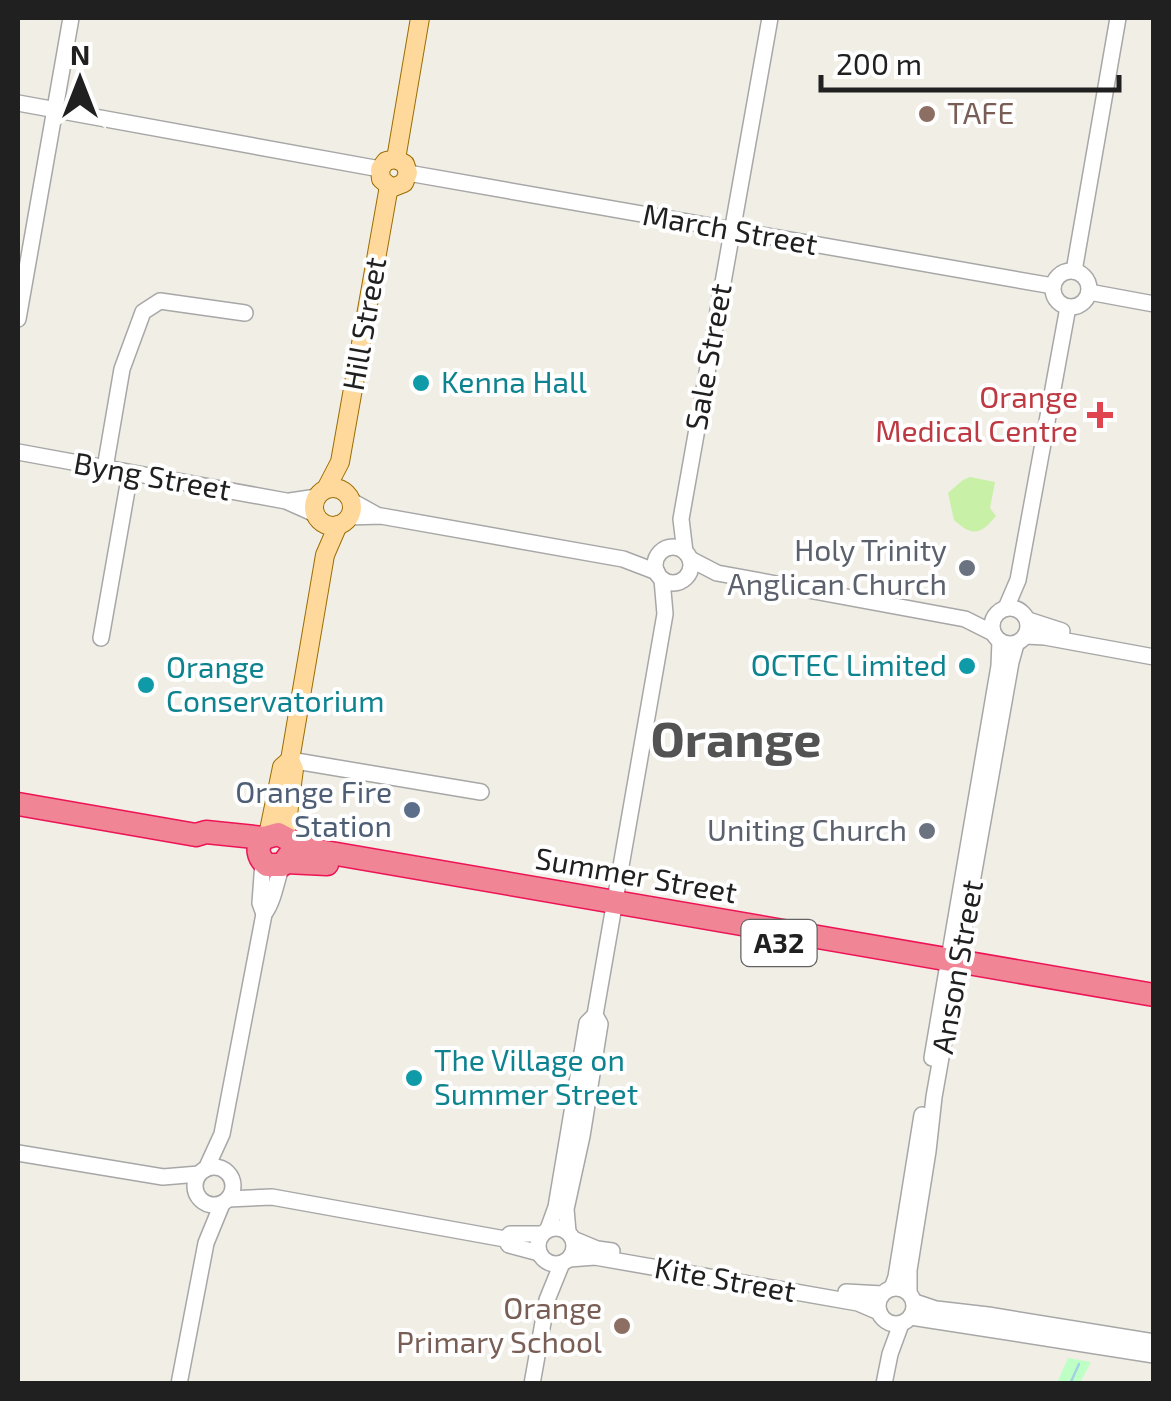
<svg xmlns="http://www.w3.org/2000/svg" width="1171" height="1401" font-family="'Exo 2',sans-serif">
	<rect width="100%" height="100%" fill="#f1eee5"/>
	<path fill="#c8f0a6" d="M970,477L995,482L990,508L996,516C980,535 973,537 954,520L948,493L963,480Z"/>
	<path fill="#beffc6" d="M1068,1358L1091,1362L1080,1383H1057Z"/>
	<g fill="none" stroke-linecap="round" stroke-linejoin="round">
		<path stroke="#a1d2e3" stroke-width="2.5" d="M1070,1384L1079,1364"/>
		<g stroke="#a7a7a7" stroke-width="18">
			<g id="minor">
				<path d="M18,103L380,169"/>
				<path d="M408,173L1053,286"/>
				<circle cx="1071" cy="289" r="18"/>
				<path d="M1074,271L1118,18"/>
				<path d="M1089,292L1154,304"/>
				<path d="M18,319L71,18"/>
				<path d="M18,452L286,501L315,514"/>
				<path d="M105,468L122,369L143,312L160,301L245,313"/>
				<path d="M350,500L377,515"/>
				<path d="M290,501L317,497"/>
				<path d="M348,517L381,516L623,559L657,572"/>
				<circle cx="673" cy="565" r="18"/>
				<path d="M685,552L681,519L770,18"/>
				<path d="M690,559L717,573L965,619L993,633"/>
				<circle cx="1010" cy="626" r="18"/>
				<path d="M1006,608L1018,580L1068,307"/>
				<path d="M1028,620L1062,631"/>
				<path d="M1026,636L1045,637L1154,657"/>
				<path d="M101,638L130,473"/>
				<path d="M290,760L481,792"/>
				<path d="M263,862L260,903L264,914"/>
				<path d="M932,1058L999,666L1000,641"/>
				<path d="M18,1153L163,1177L199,1174"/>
				<circle cx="214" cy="1186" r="19"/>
				<path d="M206,1169L222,1134L264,914C274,901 276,881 282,865"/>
				<path d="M228,1199L272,1197L505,1239L509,1245L539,1253"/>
				<circle cx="556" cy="1246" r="18"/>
				<path d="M548,1229L556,1207L587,1023L595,1015"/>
				<path d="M568,1232L566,1209L582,1136L600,1024L595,1015L665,614L662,579"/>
				<path d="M505,1239L510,1234H542"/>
				<path d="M573,1239L597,1249L612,1251"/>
				<path d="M569,1259L595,1257L858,1303L879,1312"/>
				<circle cx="896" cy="1306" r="18"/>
				<path d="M892,1288L896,1277L922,1115"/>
				<path d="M846,1292L882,1294"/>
				<path d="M909,1292V1270L928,1151L934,1097L1011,662L1016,644"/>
				<path d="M915,1302L936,1309L988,1315L1154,1342"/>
				<path d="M911,1317L1154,1355"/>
				<path d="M179,1384L206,1243L222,1204"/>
				<path d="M532,1384L547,1300L562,1263"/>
				<path d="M884,1384L890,1354L901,1324"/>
			</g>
		</g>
		<g stroke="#9b6e00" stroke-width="20">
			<g id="major">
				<path d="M396,159L420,18"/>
				<path d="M389,186L394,187L404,183L408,173L405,164L396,159"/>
				<path d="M389,186L381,179L380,169L386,161L396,159"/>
				<circle cx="333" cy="507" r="19"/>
				<path d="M326,489L340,462L389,186"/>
				<path d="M268,835L282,767L290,760"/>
				<path d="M285,837L294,769L290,760L325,555L338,525"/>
			</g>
		</g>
		<g stroke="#ed1456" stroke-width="25">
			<g id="highway">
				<path d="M18,804L196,835L206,832L264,838L278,834L305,848L325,852L1154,995"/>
				<path d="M264,838C255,847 258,858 267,865H282L291,853"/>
				<path d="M286,862L327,864"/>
			</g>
		</g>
		<use href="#minor" stroke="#fff" stroke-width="15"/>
		<use href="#major" stroke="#ffd89c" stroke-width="18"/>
		<use href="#highway" stroke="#f08595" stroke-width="22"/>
	</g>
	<g fill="#8d6e63" stroke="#fff" stroke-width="4">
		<circle cx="927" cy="114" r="10"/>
		<circle cx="622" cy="1326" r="10"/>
	</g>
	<g fill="#0f9aa8" stroke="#fff" stroke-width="4">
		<circle cx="421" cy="383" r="10"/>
		<circle cx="967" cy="666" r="10"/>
		<circle cx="146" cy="685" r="10"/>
		<circle cx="414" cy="1078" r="10"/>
	</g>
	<path fill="#e0444e" stroke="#fff" stroke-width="4" d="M1095 400h10v10h10v10h-10v10h-10v-10h-10v-10h10z"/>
	<g fill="#6b7280" stroke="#fff" stroke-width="4">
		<circle cx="967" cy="568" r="10"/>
		<circle cx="927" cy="831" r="10"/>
	</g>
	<circle fill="#5c6f8a" stroke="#fff" stroke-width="4" cx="412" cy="810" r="10"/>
	<g text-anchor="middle" stroke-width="8" stroke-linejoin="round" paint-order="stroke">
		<rect fill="#fff" stroke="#636363" stroke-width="2.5" x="741.5" y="920" width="75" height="46" rx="8"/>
		<g font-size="28" font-weight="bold" fill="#202020">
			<text x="779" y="953">A32</text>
		</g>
		<g font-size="30" fill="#785e54" stroke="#fff" text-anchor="start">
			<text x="947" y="124">TAFE</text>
			<text x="602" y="1319" text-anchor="end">Orange<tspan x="602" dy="34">Primary School</tspan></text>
		</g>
		<g font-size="30" fill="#202020" stroke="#fff">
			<text transform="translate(730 230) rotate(10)" y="10">March Street</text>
			<text transform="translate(365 324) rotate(-80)" y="10">Hill Street</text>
			<text transform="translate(709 357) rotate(-80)" y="10">Sale Street</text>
			<text transform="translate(152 477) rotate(10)" y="10">Byng Street</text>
			<text transform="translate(636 876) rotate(10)" y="10">Summer Street</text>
			<text transform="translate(958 967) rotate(-80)" y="10">Anson Street</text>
			<text transform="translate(725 1280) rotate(10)" y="10">Kite Street</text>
		</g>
		<g font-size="30" fill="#0d838f" stroke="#fff" text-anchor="start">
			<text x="441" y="393">Kenna Hall</text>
			<text x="947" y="676" text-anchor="end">OCTEC Limited</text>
			<text x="166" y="678">Orange<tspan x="166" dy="34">Conservatorium</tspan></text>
			<text x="434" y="1071">The Village on<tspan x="434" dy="34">Summer Street</tspan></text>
		</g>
		<g font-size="30" fill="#be3a42" stroke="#fff" text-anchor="end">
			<text x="1078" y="408">Orange<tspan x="1078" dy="34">Medical Centre</tspan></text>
		</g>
		<g font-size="30" fill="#5b616d" stroke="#fff" text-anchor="end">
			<text x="947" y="561">Holy Trinity<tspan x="947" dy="34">Anglican Church</tspan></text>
			<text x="907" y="841">Uniting Church</text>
		</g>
		<g font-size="30" fill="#4e5e75" stroke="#fff" text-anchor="end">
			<text x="392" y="803">Orange Fire<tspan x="392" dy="34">Station</tspan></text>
		</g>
		<g font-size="50" font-weight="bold" fill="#535353" stroke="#fff">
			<text x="736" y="757">Orange</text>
		</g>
	</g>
	<rect width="1171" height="1401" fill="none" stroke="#202020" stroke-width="40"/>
	<g transform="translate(80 80)" stroke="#ffffff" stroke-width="8" paint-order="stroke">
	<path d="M0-8L18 38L0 25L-18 38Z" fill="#202020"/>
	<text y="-15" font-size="28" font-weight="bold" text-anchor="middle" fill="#202020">N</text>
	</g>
	<path d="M821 75v15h298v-15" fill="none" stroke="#202020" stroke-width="5"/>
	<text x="836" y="75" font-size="30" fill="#202020" stroke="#ffffff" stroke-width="8" paint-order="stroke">200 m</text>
</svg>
